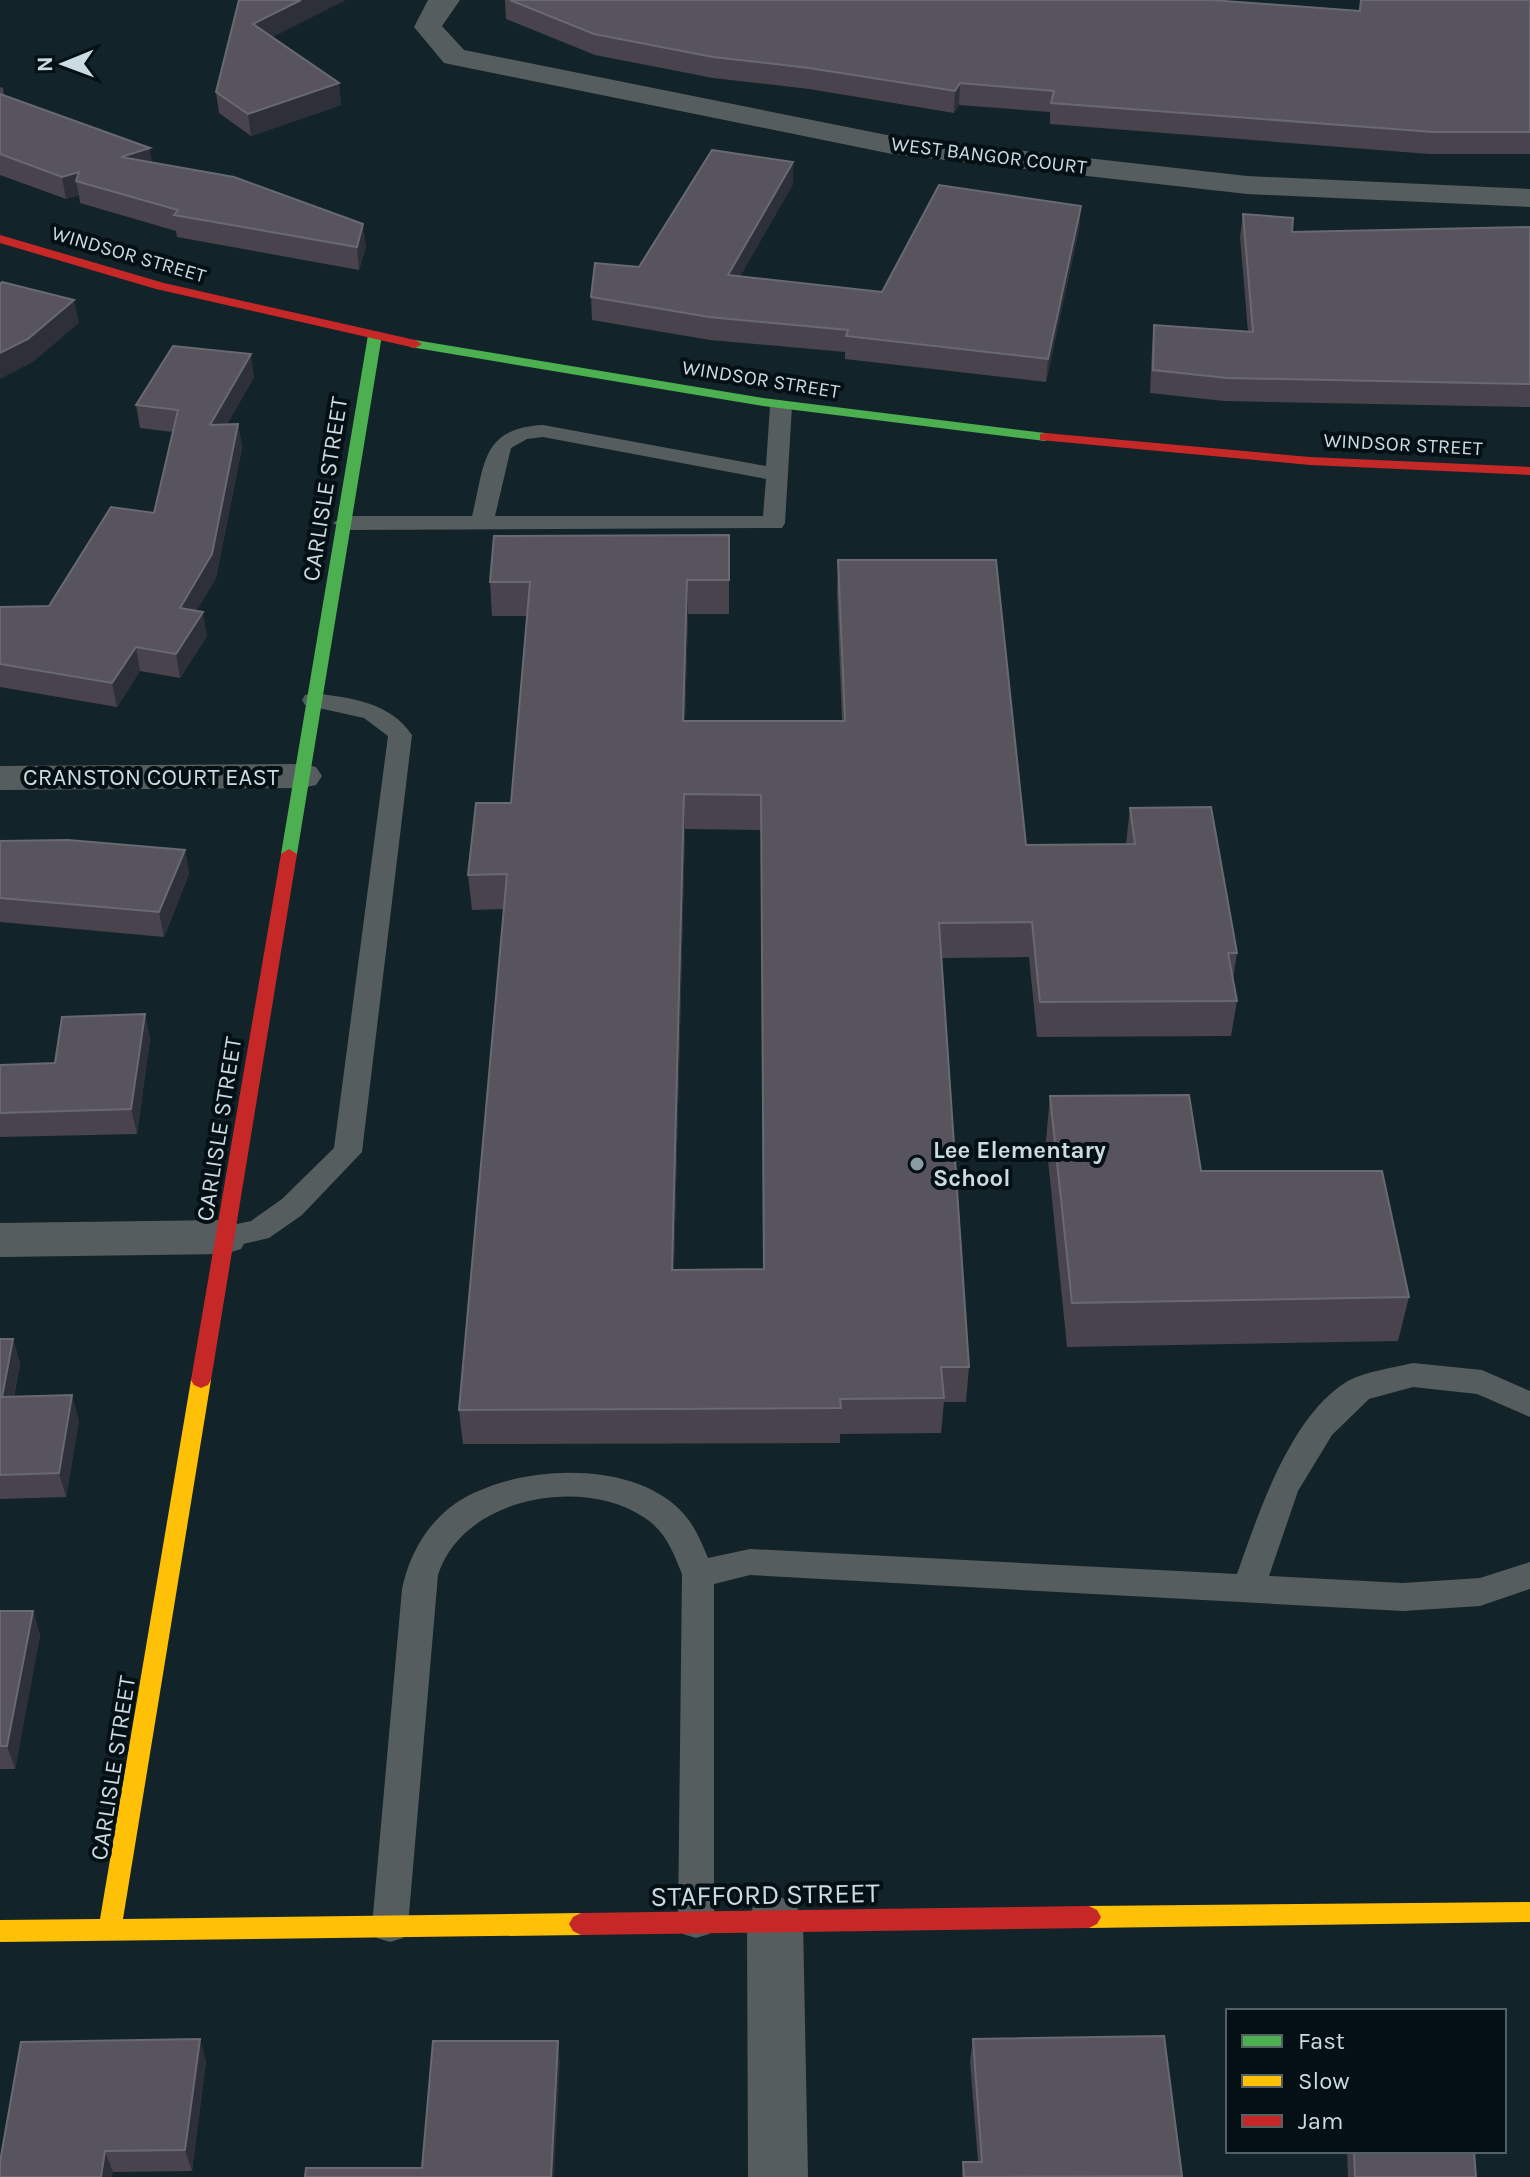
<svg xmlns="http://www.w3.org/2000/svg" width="1530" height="2177" font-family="Karla,sans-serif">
	<rect width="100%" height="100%" fill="#122429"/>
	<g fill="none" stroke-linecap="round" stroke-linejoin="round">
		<g fill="#565d5f" fill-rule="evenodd">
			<path d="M781,400L792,406L785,523L782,528L344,530L333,523L344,516H472C485,466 480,428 543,425L766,466L770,406ZM543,437L766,479L763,516H495L511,448L527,439Z"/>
			<path d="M314,693C351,698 390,702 412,735L362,1152L302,1215L269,1238L225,1248L215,1245L210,1237L215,1229L251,1221L282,1199L334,1148L388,736L364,718L305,705L302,700L305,695Z"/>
			<path d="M1413,1363L1482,1370L1530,1391V1417L1477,1394L1413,1387L1369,1399L1332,1435L1298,1491L1269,1576L1403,1583L1480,1578L1530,1562V1589L1480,1606L1403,1611L750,1575L714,1584V1922L709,1934L696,1938L683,1934L678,1922L682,1574C673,1552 666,1532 645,1518C582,1475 462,1498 438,1575L408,1926L403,1938L390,1942L377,1938L372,1926L402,1589C409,1555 427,1523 456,1503C513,1465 630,1458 681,1511C694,1524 701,1541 708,1558L750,1549L1237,1574C1258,1515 1290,1415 1348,1381C1366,1371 1393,1368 1413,1363Z"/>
		</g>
		<g fill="#565d5f" fill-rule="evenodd">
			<path d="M428,0H460L442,26L464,50L892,136L1247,176L1530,189V207L1247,194L892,154L444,63L414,27Z"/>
			<path d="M302,764L316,767L322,776L316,785L302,788L0,790V766Z"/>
			<path d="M225,1220L241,1225L248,1237L241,1249L225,1254L0,1257V1223Z"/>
			<path d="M775,1895L795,1903L803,1921L808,2177H748L747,1921L755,1903Z"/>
		</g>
		<g fill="#4caf50" fill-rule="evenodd">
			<path d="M375,331L382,335L297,854L289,859L281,854L368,335Z"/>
			<path d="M415,340L763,398L1045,433L1052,437L1045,441L763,406L410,347V341Z"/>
		</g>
		<g fill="#ffc107" fill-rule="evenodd">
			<path d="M201,1372L208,1375L211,1380L123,1919L581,1913L589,1917L593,1924L589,1931L581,1935L0,1942V1920L100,1919L191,1380L194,1375Z"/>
			<path d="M1530,1902V1922L1089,1928L1081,1924L1077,1917L1081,1910L1089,1906Z"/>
		</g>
		<g fill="#c62828" fill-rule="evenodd">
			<path d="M0,235L164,283L415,340L422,344L415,348L156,289L0,243Z"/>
			<path d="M1045,433L1310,457L1530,467V475L1310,465L1040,440V434Z"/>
			<path d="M289,849L297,854L211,1380L208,1385L201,1388L194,1385L191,1380L281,854Z"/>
			<path d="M1089,1906L1097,1910L1101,1917L1097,1924L1089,1928L581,1935L573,1931L569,1924L573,1917L581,1913Z"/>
		</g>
	</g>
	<g fill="#49434e" fill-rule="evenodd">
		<path d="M505,0H1211L1359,11L1360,0H1530V154H1429L1050,124V112L959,105L954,113L809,89L713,78L595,55L506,19Z"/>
		<path d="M272,37L341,105L251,136L219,113L216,92Z"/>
		<path d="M0,87L3,88L4,96L152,163L366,246L359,270L177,237L176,231L80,203L79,195L66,199L0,175Z"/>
		<path d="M793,184L740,276L882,292L1081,206L1079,229L1046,382L845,359V352L710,340L592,320L591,297L639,267Z"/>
		<path d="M1243,214L1292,232L1530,227V407L1224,401L1150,393L1152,348L1154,325L1248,332L1240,237Z"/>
		<path d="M254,377L227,424H238L242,448L216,578L196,611L207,636L180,678L140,671L117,707L0,687V607L49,606L154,513L173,432L140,428L136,405Z"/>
		<path d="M729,535V614H688L685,721H842L837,594L838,560L1026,845L1126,844L1130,808L1237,953L1233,978L1237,1001L1231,1036L1037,1037L1029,957L941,958L969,1367L966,1402H944L941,1433L840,1434V1443L463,1444L459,1410L504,909L472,910L468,875L511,803L527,616H492L490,582ZM685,829L761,830L763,1269L674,1270Z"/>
		<path d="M0,841L185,850L189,874L164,937L0,922Z"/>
		<path d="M145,1014L150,1039L137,1134L0,1137V1065L55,1063Z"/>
		<path d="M1050,1096L1201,1171L1409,1297L1398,1341L1067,1347L1046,1140Z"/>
		<path d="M0,1339H13L20,1364L14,1397L79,1420L66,1497L0,1499Z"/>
		<path d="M0,1611H33L40,1635L15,1769H0Z"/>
		<path d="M973,2039L1182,2176L1181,2177H962L963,2162H978L970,2061Z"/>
		<path d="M21,2042L206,2061L192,2171L113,2172Z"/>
		<path d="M1347,2151H1474L1476,2177H1348Z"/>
	</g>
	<g fill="#2d3039">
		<path d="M301,0H346L255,46L253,24Z"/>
		<path d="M339,83L341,105L251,136L248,114Z"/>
		<path d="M960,83L959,105L954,113L955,91Z"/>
		<path d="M150,148L153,170L121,157Z"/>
		<path d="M793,162V184L728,298V275Z"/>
		<path d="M79,172L76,181L79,195L66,199L62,177Z"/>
		<path d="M1081,206L1079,229L1046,382L1048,359Z"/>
		<path d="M363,224L366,246L359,270L357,247Z"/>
		<path d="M74,300L79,323L33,362L0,379V353Z"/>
		<path d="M251,354L254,377L213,448L210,425Z"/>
		<path d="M238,424L242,448L216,578L184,632L180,608Z"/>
		<path d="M687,580L688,614L684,756L683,721Z"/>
		<path d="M203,612L207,636L180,678L176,654Z"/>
		<path d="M136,647L140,671L117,707L112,683Z"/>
		<path d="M684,794L685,829L673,1305L672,1270Z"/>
		<path d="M185,850L189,874L164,937L159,912Z"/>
		<path d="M145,1014L150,1039L137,1134L131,1109Z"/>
		<path d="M13,1339L20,1364L9,1421L2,1397Z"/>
		<path d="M72,1395L79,1420L66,1497L59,1473Z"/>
		<path d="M33,1611L40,1635L15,1769L7,1746Z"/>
		<path d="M200,2039L206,2061L192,2171L185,2150Z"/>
		<path d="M558,2041L560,2063L554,2177H551Z"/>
		<path d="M105,2151L113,2172L112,2177H101Z"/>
	</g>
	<g fill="#57545e" stroke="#696972" stroke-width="2" fill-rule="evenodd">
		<path d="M239,0H301L253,24L339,83L248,114L216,92Z"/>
		<path d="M510,0H1211L1360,11L1361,0H1530V132H1433L1051,103L1054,91L960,83L955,91L809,68L713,57L594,34Z"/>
		<path d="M0,94L150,148L121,157L234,177L363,224L357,247L174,215L178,210L76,181L79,172L62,177L0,154Z"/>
		<path d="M712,150L793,162L728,275L882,292L939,185L1081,206L1048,359L846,336L848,330L709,317L591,297L595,263L639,267Z"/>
		<path d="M1243,214L1293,218L1292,232L1530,227V384L1227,378L1153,370L1154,325L1253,332Z"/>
		<path d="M2,282L74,300L28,339L0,353V284Z"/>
		<path d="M173,346L251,354L210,425L238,424L212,554L180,608L203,612L176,654L136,647L112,683L0,664V607L49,606L111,507L154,513L178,410L136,405Z"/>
		<path d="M729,535V580H687L683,721H845L838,560H996L1026,845L1135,844L1130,808L1211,807L1237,953H1228L1237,1001L1040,1002L1032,922L939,923L969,1367H941L944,1398L840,1399L841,1408L459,1410L507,874L468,875L476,803H511L530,582H490L494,536ZM684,794L761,795L764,1269L672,1270Z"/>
		<path d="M68,840L185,850L159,912L0,898V841Z"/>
		<path d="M145,1014L131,1109L0,1113V1065L55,1063L62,1017Z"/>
		<path d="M1189,1095L1201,1171H1382L1409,1297L1072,1303L1050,1096Z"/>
		<path d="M0,1339H13L2,1397L72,1395L59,1473L0,1475Z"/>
		<path d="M0,1611H33L7,1746H0Z"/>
		<path d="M1164,2036L1182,2176L964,2177L963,2162H982L973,2039Z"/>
		<path d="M200,2039L185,2150L105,2151L101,2177H0V2162L21,2042Z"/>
		<path d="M433,2041H558L551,2177H305L306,2168H422Z"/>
		<path d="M1354,2151H1474L1476,2177H1355Z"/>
	</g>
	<circle fill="#8a9ba1" stroke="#041014" stroke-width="3" cx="917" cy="1164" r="8"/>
	<g text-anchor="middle" stroke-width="8" stroke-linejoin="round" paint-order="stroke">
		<g font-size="20" fill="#cadbe1" stroke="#041014">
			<text transform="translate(989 155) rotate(7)" y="7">WEST BANGOR COURT</text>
			<text transform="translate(129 254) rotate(16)" y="7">WINDSOR STREET</text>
			<text transform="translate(761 379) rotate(9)" y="7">WINDSOR STREET</text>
			<text transform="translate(1403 444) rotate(3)" y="7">WINDSOR STREET</text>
		</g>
		<g font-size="24" fill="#cadbe1" stroke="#041014">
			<text transform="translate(325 489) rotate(-81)" y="8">CARLISLE STREET</text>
			<text x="151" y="785">CRANSTON COURT EAST</text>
			<text transform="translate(219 1129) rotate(-81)" y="8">CARLISLE STREET</text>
			<text transform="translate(113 1768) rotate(-81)" y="8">CARLISLE STREET</text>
		</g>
		<g font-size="24" font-weight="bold" fill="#cadbe1" stroke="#041014" text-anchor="start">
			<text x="933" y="1158">Lee Elementary<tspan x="933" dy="28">School</tspan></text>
		</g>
		<g font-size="28" fill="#cadbe1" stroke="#041014">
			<text transform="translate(765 1894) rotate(-1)" y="10">STAFFORD STREET</text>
		</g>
	</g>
	<rect x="1226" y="2009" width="280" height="144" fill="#041014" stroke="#536166" stroke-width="2"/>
	<rect x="1242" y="2035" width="40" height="12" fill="#4caf50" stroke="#536166" stroke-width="2"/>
	<text x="1298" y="2049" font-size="24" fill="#cadbe1">Fast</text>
	<rect x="1242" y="2075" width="40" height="12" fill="#ffc107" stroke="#536166" stroke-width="2"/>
	<text x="1298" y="2089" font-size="24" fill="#cadbe1">Slow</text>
	<rect x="1242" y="2115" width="40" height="12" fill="#c62828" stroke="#536166" stroke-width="2"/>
	<text x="1298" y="2129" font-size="24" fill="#cadbe1">Jam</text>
	<g transform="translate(64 64) rotate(269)" stroke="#041014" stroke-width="6" paint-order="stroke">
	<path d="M0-6L14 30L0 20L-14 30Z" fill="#cadbe1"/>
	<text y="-12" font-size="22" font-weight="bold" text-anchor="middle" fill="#cadbe1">N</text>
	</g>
</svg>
